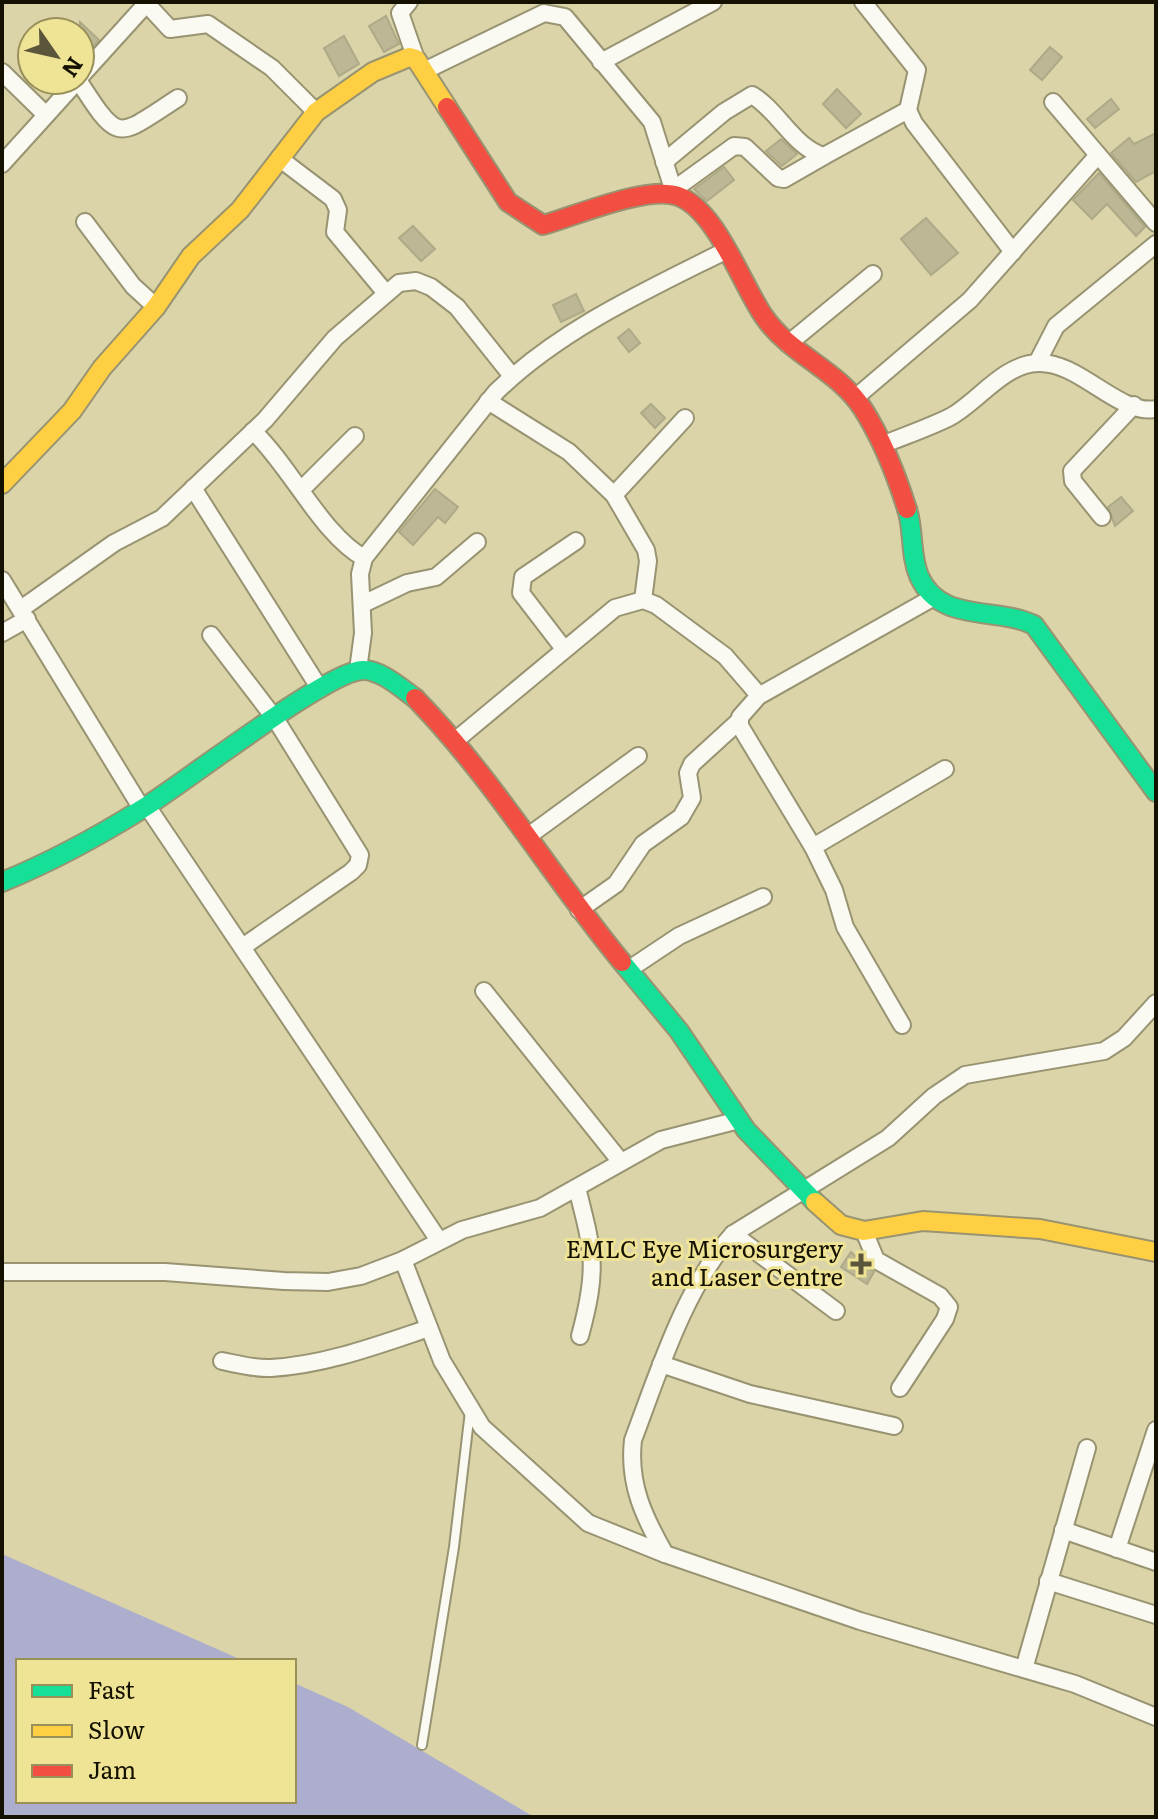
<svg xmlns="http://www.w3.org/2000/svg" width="1158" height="1819" font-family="Literata,serif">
	<rect width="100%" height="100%" fill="#dbd4a9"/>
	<path fill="#adaecd" d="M2,1554L244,1661H18V1801H294V1683L348,1707L534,1817H2Z"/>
	<g fill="#bcb795" stroke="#aeaa87" stroke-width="2">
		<path d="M386,16L399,44L384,52L369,26Z"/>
		<path d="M80,22L99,40L80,61Z"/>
		<path d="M344,36L359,64L339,76L324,48Z"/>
		<path d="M1050,47L1062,57L1042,80L1030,70Z"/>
		<path d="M837,89L861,114L846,128L823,104Z"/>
		<path d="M1111,99L1119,109L1095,128L1087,119Z"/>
		<path d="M1156,133V171L1136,182L1111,153L1129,138L1134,144Z"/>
		<path d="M781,139L797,154L782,166L766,151Z"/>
		<path d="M724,167L734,180L707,201L694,189Z"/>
		<path d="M1099,173L1145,227L1136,236L1107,204L1092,219L1073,200Z"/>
		<path d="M926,218L958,253L931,275L901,239Z"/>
		<path d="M413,226L435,249L421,261L399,238Z"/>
		<path d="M576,294L584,311L561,322L553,305Z"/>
		<path d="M629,329L640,343L629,352L618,338Z"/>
		<path d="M651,404L665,418L655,428L641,413Z"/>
		<path d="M435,489L458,507L445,523L438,517L413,545L399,532Z"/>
		<path d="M1121,497L1133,511L1115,526L1108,507Z"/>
		<path d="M851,1252L874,1272L867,1284L841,1267Z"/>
	</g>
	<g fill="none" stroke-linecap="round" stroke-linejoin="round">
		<g stroke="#989371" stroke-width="12">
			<path id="lane" d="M422,1745L454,1547L470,1411"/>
		</g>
		<g stroke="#989371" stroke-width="20">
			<g id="street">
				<path d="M145,2L170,29L208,24L272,68L316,112"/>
				<path d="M409,2L400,13L416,59"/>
				<path d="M863,2L917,70L908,110L914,123L1013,252"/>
				<path d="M601,62L713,2"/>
				<path d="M424,71L544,13L565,17L652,122L673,189"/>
				<path d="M2,72L46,115"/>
				<path d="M80,77L148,2"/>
				<path d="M78,80C120,145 116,138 178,98"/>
				<path d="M1053,102L1156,223"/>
				<path d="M279,158L333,199L338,210L335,232L385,292"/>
				<path d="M664,162L724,112L752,95C778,110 794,148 824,156L908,110"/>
				<path d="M2,164L78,80"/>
				<path d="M669,193L734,146L745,147L778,178L784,179L824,156"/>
				<path d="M85,222L133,286L156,307"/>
				<path d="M788,344L873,274"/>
				<path d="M1037,363L1056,326L1156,244"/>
				<path d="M855,398L970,300L1098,155"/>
				<path d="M488,401L569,452L614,495L646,550L648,561L643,600"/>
				<path d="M253,431C291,467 322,535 364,558"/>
				<path d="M882,445C904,436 928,428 950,417C978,402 1003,364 1038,363C1079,361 1119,416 1156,409"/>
				<path d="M193,488L320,689"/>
				<path d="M302,489L355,436"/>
				<path d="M614,495L685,418"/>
				<path d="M1102,517L1073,481L1072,471L1134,405"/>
				<path d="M2,580L142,809"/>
				<path d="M363,604L407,583L436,577L477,542"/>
				<path d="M21,609L114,543L162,518L265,420L335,338L399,283L416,281L431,287L457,307L512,376"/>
				<path d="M2,633L27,619"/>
				<path d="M211,635L276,720L360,855L358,865L351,872L244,946"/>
				<path d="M564,649L521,593L523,577L576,541"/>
				<path d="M358,670L363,633L360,574L364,558L496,392C561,329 645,291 725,251"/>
				<path d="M757,697L934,597"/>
				<path d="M456,740L615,608L643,600L656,605L725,656L757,693L756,699L740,717V726L813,847L834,890L845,927L902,1025"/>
				<path d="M147,806L438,1239"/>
				<path d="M527,837L638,756"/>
				<path d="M813,847L945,769"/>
				<path d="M579,910L616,884L643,844L681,817L692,798L688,773L692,764L739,721"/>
				<path d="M628,970L679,936L763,897"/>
				<path d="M484,991L621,1162"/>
				<path d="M1156,1003L1124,1038L1104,1051L965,1075L934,1096L888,1138L733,1234C685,1286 658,1374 633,1440C628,1484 644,1517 665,1554L860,1621L1075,1684L1156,1717"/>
				<path d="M577,1188C594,1254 598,1269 580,1336"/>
				<path d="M864,1231L876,1260L940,1296L949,1307L945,1319L900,1388"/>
				<path d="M733,1234L836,1311"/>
				<path d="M403,1260L442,1361L482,1427L588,1523L665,1554"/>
				<path d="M2,1272H165L284,1281L328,1282L361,1276L403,1260L462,1230L540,1208L661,1140L739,1120"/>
				<path d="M222,1361C237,1364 255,1369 271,1368C325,1365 378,1345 429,1328"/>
				<path d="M661,1364L750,1394L894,1426"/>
				<path d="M1063,1530L1156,1562"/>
				<path d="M1117,1549L1156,1430"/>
				<path d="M1048,1581L1156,1615"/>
				<path d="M1024,1669L1087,1448"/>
			</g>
		</g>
		<g stroke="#989371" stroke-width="22">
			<g id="fast">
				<path d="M907,509C914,530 910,555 919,576C940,624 995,606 1034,625L1156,792"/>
				<path d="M2,882C51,862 97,837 142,809C183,784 326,672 362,670C380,669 401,688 415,698"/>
				<path d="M622,962L679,1031L746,1130L815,1202"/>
			</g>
		</g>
		<g stroke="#989371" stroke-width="22">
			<g id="slow">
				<path d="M2,484L72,411L102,368L156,307L191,256L240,210L316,112L373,72L409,57L416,59L447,107"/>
				<path d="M815,1202L841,1225L864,1231L923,1221L1040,1229L1156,1252"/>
			</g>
		</g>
		<g stroke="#989371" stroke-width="22">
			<g id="jam">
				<path d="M447,107L508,202L543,225C575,216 648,185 678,196C717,210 742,286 765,318C791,355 838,370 863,409C882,439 896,474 907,509"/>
				<path d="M415,698C493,778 551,876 622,962"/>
			</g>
		</g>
		<use href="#lane" stroke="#faf9f2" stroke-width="8"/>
		<use href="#street" stroke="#faf9f2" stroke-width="16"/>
		<use href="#fast" stroke="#16e098" stroke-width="18"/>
		<use href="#slow" stroke="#ffcf43" stroke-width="18"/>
		<use href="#jam" stroke="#f24e42" stroke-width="18"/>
	</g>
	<path fill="#5a553b" stroke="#efe395" stroke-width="3" d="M857 1252h8v8h8v8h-8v8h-8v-8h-8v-8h8z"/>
	<g text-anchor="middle" stroke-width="6" stroke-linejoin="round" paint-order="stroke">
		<g font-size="24" fill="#151100" stroke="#efe395" text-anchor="end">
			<text x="843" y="1258">EMLC Eye Microsurgery<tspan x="843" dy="28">and Laser Centre</tspan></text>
		</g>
	</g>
	<rect width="1158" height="1819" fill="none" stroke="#151100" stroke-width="8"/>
	<rect x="16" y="1659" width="280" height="144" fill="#efe395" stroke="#988f59" stroke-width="2"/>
	<rect x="32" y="1685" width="40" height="12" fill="#16e098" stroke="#988f59" stroke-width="2"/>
	<text x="88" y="1699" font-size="24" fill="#151100">Fast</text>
	<rect x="32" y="1725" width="40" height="12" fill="#ffcf43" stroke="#988f59" stroke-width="2"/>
	<text x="88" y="1739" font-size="24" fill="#151100">Slow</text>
	<rect x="32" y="1765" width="40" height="12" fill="#f24e42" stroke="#988f59" stroke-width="2"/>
	<text x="88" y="1779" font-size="24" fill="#151100">Jam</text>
	<g transform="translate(56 56) rotate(124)"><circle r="38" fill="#efe395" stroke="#988f59" stroke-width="2"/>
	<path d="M0-6L14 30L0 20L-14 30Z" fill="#5a553b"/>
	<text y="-12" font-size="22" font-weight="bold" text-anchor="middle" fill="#151100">N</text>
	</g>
</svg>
